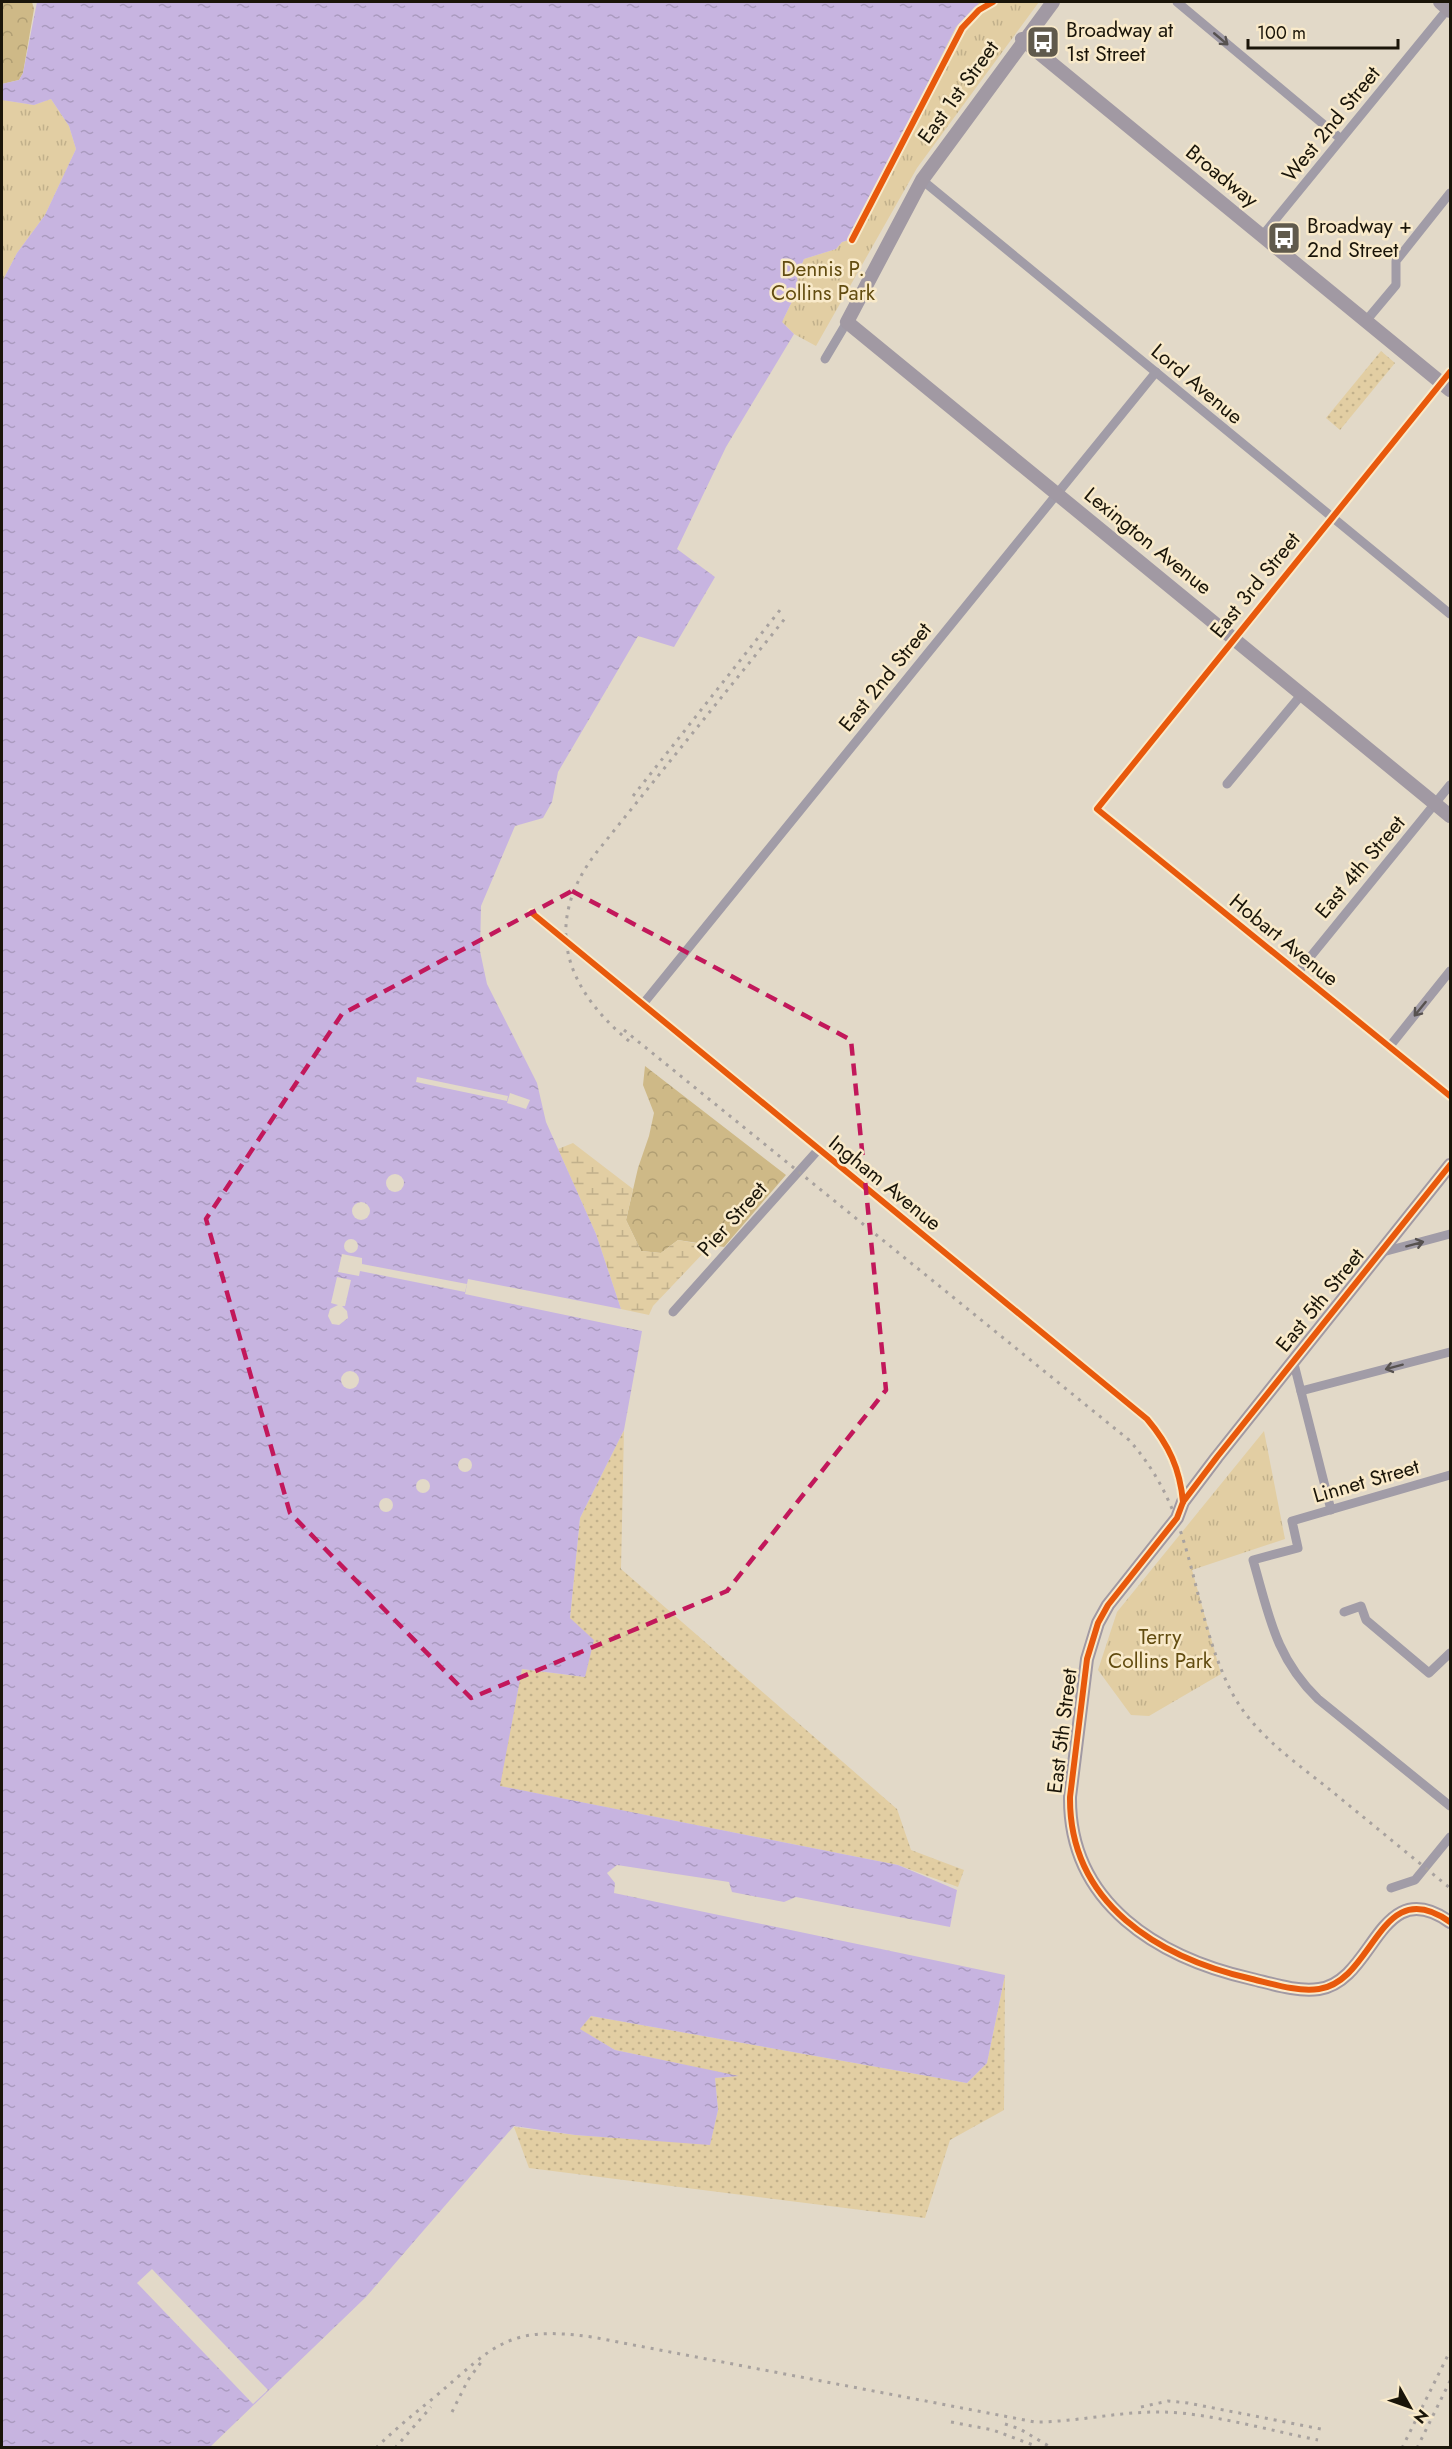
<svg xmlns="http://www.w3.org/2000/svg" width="1452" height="2449" font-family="Jost,sans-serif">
	<defs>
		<pattern id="grass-dots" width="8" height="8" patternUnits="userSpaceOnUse" patternTransform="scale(1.5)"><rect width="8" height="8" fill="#e2cea3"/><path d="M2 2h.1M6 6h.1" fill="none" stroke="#c1b08b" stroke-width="1.8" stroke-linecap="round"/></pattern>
		<pattern id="forest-crowns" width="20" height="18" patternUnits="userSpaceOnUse" patternTransform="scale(1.5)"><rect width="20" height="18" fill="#ceb987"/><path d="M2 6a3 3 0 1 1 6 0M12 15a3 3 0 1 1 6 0" fill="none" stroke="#b09e73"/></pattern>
		<pattern id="wetland-marsh" width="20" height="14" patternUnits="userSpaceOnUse" patternTransform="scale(1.5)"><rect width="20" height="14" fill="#e2cea3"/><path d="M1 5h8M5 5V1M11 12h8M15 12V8" fill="none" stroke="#c1b08b"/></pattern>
		<pattern id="park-tufts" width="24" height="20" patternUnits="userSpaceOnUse" patternTransform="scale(1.5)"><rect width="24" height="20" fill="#e2cea3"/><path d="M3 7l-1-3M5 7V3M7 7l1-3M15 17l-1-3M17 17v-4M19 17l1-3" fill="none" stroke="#c1b08b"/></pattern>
		<pattern id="water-ripples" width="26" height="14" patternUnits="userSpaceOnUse" patternTransform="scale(1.5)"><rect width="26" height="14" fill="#c7b4e0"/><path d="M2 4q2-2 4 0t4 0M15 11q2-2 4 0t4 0" fill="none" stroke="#aa9abf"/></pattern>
	</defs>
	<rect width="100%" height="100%" fill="#e2d9c8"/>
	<g fill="url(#grass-dots)">
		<path d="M1381,351L1395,363L1340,430L1326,418Z"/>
		<path d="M624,1430L621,1569L897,1809L911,1850L964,1870L958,1887L898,1865L499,1786L522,1669L584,1677L570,1618L580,1518Z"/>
		<path d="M1005,1975L1004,2110L950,2140L925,2218L529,2168L514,2127L575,2135L710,2144L718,2110L715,2078L736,2076L615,2050L579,2029L591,2016L967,2083L987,2063Z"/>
	</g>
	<g fill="url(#forest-crowns)">
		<path d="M2,2H32L34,9L23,73L19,80L2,84Z"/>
		<path d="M645,1066L786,1175L724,1247L678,1240L661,1253L641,1251L626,1220L638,1168L649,1136L654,1113L643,1085Z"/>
	</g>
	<path fill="url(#wetland-marsh)" d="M573,1143L633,1189L626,1220L641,1251L661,1253L678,1240L710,1246L653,1306L649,1315L621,1309L596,1234L558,1149Z"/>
	<g fill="url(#park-tufts)">
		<path d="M980,2H1039L917,168L816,346L794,334L782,322L798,289L797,276L804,259L836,249L842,242L849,240L956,27Z"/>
		<path d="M51,99L69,126L76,149L45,215L17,253L2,282V100L34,105Z"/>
		<path d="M1264,1431L1285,1539L1192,1570L1221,1674L1149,1716L1131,1715L1098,1670L1117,1612Z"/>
	</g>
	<path fill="url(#water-ripples)" d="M37,2H980L956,27L849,240L842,242L836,249L804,259L797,276L798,289L782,322L794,334L726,447L677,549L715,577L674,647L638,636L558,772L552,802L543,818L515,826L481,906L480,951L487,984L537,1083L546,1122L596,1234L621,1309L468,1279L465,1294L642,1331L624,1430L580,1518L570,1618L594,1640L585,1677L522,1669L500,1786L898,1865L957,1890L950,1927L796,1897L784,1902L732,1892L729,1882L617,1865L607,1873L615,1883L614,1893L1005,1975L987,2063L967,2083L591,2016L580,2029L615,2050L739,2076L715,2078L718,2110L710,2145L575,2135L514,2126L366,2297L210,2447H2V282L17,253L45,215L76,149L69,126L51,99L34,105L2,100V84L19,80L23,73Z"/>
	<g fill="#e2d9c8">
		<path d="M417,1077L508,1096L507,1101L416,1082Z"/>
		<path d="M510,1093L530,1100L526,1109L507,1103Z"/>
		<circle cx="395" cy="1183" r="9"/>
		<circle cx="361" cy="1211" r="9"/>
		<circle cx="351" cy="1246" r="7"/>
		<path d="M342,1254L362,1258V1264L467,1284L465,1292L360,1271L359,1276L338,1272Z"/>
		<path d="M337,1277L351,1280L345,1306H342L347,1311L348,1318L339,1325L332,1324L328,1316L330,1309L338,1305L331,1303Z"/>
		<circle cx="350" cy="1380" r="9"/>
		<circle cx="465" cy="1465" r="7"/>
		<circle cx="423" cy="1486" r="7"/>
		<circle cx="386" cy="1505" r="7"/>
		<path d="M152,2269L268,2390L253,2404L137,2283Z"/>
	</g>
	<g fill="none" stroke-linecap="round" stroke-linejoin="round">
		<g stroke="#a19ca7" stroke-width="9">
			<path d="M1177,2L1341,139"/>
			<path d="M922,180L1450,614"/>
			<path d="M1262,236L1450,6"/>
			<path d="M1365,322L1396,285V261L1450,193"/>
			<path d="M825,359L847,322"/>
			<path d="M1450,372L1097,809L1450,1096"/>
			<path d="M1227,784L1302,694"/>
			<path d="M532,913L1147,1419C1169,1445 1180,1469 1183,1502"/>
			<path d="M1298,972L1450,785"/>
			<path d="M643,1004L1156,372"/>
			<path d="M1390,1046L1450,971"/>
			<path d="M1379,1253L1450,1234"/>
			<path d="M673,1312L818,1150"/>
			<path d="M1293,1360L1331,1510"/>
			<path d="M1301,1391L1450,1352"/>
			<path d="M1450,1475L1292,1521L1298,1548L1253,1560C1269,1615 1275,1657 1318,1699L1450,1806"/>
			<path d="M1344,1612L1361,1606L1366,1620L1429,1673L1450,1653"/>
			<path d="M1391,1888L1415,1880L1450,1837"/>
		</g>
		<g stroke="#a199a3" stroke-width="14">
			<path d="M1053,2L922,180L847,322L1450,816"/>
			<path d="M1440,2L1450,11"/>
			<path d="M1022,39L1450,390"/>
			<path d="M1450,1165L1217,1457L1183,1502L1177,1518L1108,1605L1098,1623L1087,1659L1070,1797C1069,1904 1159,1958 1252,1979C1273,1984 1297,1992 1319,1989C1375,1981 1379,1872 1450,1922"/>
		</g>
		<g stroke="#a8a29f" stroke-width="3" stroke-dasharray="3 6" stroke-linecap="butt">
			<path d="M633,796L780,610"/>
			<path d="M624,1030L1129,1440C1198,1517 1188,1605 1231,1691C1254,1735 1297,1763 1334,1793C1373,1825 1412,1857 1450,1888"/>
			<path d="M629,1041C565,988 542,924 596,853L787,616"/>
			<path d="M1141,2407L1168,2401L1188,2403L1321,2429"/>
			<path d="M452,2412L468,2380L482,2361"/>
			<path d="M951,2422L993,2430L1033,2445"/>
			<path d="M1005,2424L1020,2429L1052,2448"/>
			<path d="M376,2448C395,2429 415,2413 436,2396C495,2345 508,2325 592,2337L1035,2422C1078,2422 1120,2411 1164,2412C1209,2413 1272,2431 1318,2440"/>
			<path d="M395,2448L431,2407"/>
			<path d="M1402,2448L1450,2351"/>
			<path d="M1417,2448L1450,2381"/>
		</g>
		<g stroke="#f9eaca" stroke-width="10">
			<g id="cycleway">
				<path d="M852,240L962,28L979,10L993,2"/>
				<path d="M1450,372L1097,809L1450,1096"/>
				<path d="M532,913L1147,1419C1169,1445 1180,1469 1183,1502"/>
				<path d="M1450,1165L1217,1457L1183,1502L1177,1518L1108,1605L1098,1623L1087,1659L1070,1797C1069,1904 1159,1958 1252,1979C1273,1984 1297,1992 1319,1989C1375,1981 1379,1872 1450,1922"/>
			</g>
		</g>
		<use href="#cycleway" stroke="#e8590c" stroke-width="6"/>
	</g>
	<defs><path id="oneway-shaft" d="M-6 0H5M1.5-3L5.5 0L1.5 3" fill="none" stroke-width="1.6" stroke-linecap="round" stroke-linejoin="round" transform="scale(1.5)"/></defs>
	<g stroke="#575250">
		<use href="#oneway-shaft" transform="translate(1221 39) rotate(40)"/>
		<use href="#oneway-shaft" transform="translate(1420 1009) rotate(129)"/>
		<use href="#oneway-shaft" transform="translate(1415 1244) rotate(-15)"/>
		<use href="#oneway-shaft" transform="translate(1394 1367) rotate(165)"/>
	</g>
	<path fill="none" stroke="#c2185b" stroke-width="4.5" stroke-dasharray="12 8" stroke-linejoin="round" d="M572,891L851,1040L886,1390L727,1591L471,1698L290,1513L206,1219L342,1014Z"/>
	<defs>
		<g id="bus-square" transform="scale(1.725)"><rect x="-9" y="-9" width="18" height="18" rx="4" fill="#605a4c" stroke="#f9eaca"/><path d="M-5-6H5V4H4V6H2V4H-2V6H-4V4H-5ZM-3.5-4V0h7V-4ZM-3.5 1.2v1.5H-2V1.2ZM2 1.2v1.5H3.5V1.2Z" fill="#fff"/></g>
	</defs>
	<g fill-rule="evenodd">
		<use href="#bus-square" x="1043" y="42"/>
		<use href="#bus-square" x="1284" y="238"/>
	</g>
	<g text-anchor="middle" stroke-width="5" stroke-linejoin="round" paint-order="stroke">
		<g font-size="21" fill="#1a1509" stroke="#f9eaca" text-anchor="start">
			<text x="1066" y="37">Broadway at<tspan x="1066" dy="24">1st Street</tspan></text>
			<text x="1307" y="233">Broadway +<tspan x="1307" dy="24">2nd Street</tspan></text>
		</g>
		<g font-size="21" fill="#1a1509" stroke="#f9eaca">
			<text transform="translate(958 92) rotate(-54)" y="7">East 1st Street</text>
			<text transform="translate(1331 124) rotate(-51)" y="7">West 2nd Street</text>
			<text transform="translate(1222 176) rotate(39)" y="7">Broadway</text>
			<text transform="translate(1197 384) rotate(40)" y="7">Lord Avenue</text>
			<text transform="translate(1148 541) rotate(39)" y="7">Lexington Avenue</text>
			<text transform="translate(1255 585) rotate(-51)" y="7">East 3rd Street</text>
			<text transform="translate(885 677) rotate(-51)" y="7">East 2nd Street</text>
			<text transform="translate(1360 867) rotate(-50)" y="7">East 4th Street</text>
			<text transform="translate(1284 940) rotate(39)" y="7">Hobart Avenue</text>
			<text transform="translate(885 1183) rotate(39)" y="7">Ingham Avenue</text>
			<text transform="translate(732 1219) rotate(-48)" y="7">Pier Street</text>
			<text transform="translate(1320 1300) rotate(-51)" y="7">East 5th Street</text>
			<text transform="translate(1366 1481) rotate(-16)" y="7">Linnet Street</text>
			<text transform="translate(1062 1731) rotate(-83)" y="7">East 5th Street</text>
		</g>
		<g font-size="21" fill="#624c10" stroke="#f9eaca">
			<text x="823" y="276">Dennis P.<tspan x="823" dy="24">Collins Park</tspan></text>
			<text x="1160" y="1644">Terry<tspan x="1160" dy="24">Collins Park</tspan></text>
		</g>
	</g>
	<rect width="1452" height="2449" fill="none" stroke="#1a1509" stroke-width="6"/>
	<g transform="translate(1410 2407) rotate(130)" stroke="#f9eaca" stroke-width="4.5" paint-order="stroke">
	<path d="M0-4.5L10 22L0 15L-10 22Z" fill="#1a1509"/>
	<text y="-9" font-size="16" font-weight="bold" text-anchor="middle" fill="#1a1509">N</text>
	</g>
	<path d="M1248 39v9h150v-9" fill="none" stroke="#1a1509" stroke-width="3"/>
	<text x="1257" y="39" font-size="18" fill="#1a1509" stroke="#f9eaca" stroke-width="4.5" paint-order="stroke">100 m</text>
</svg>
